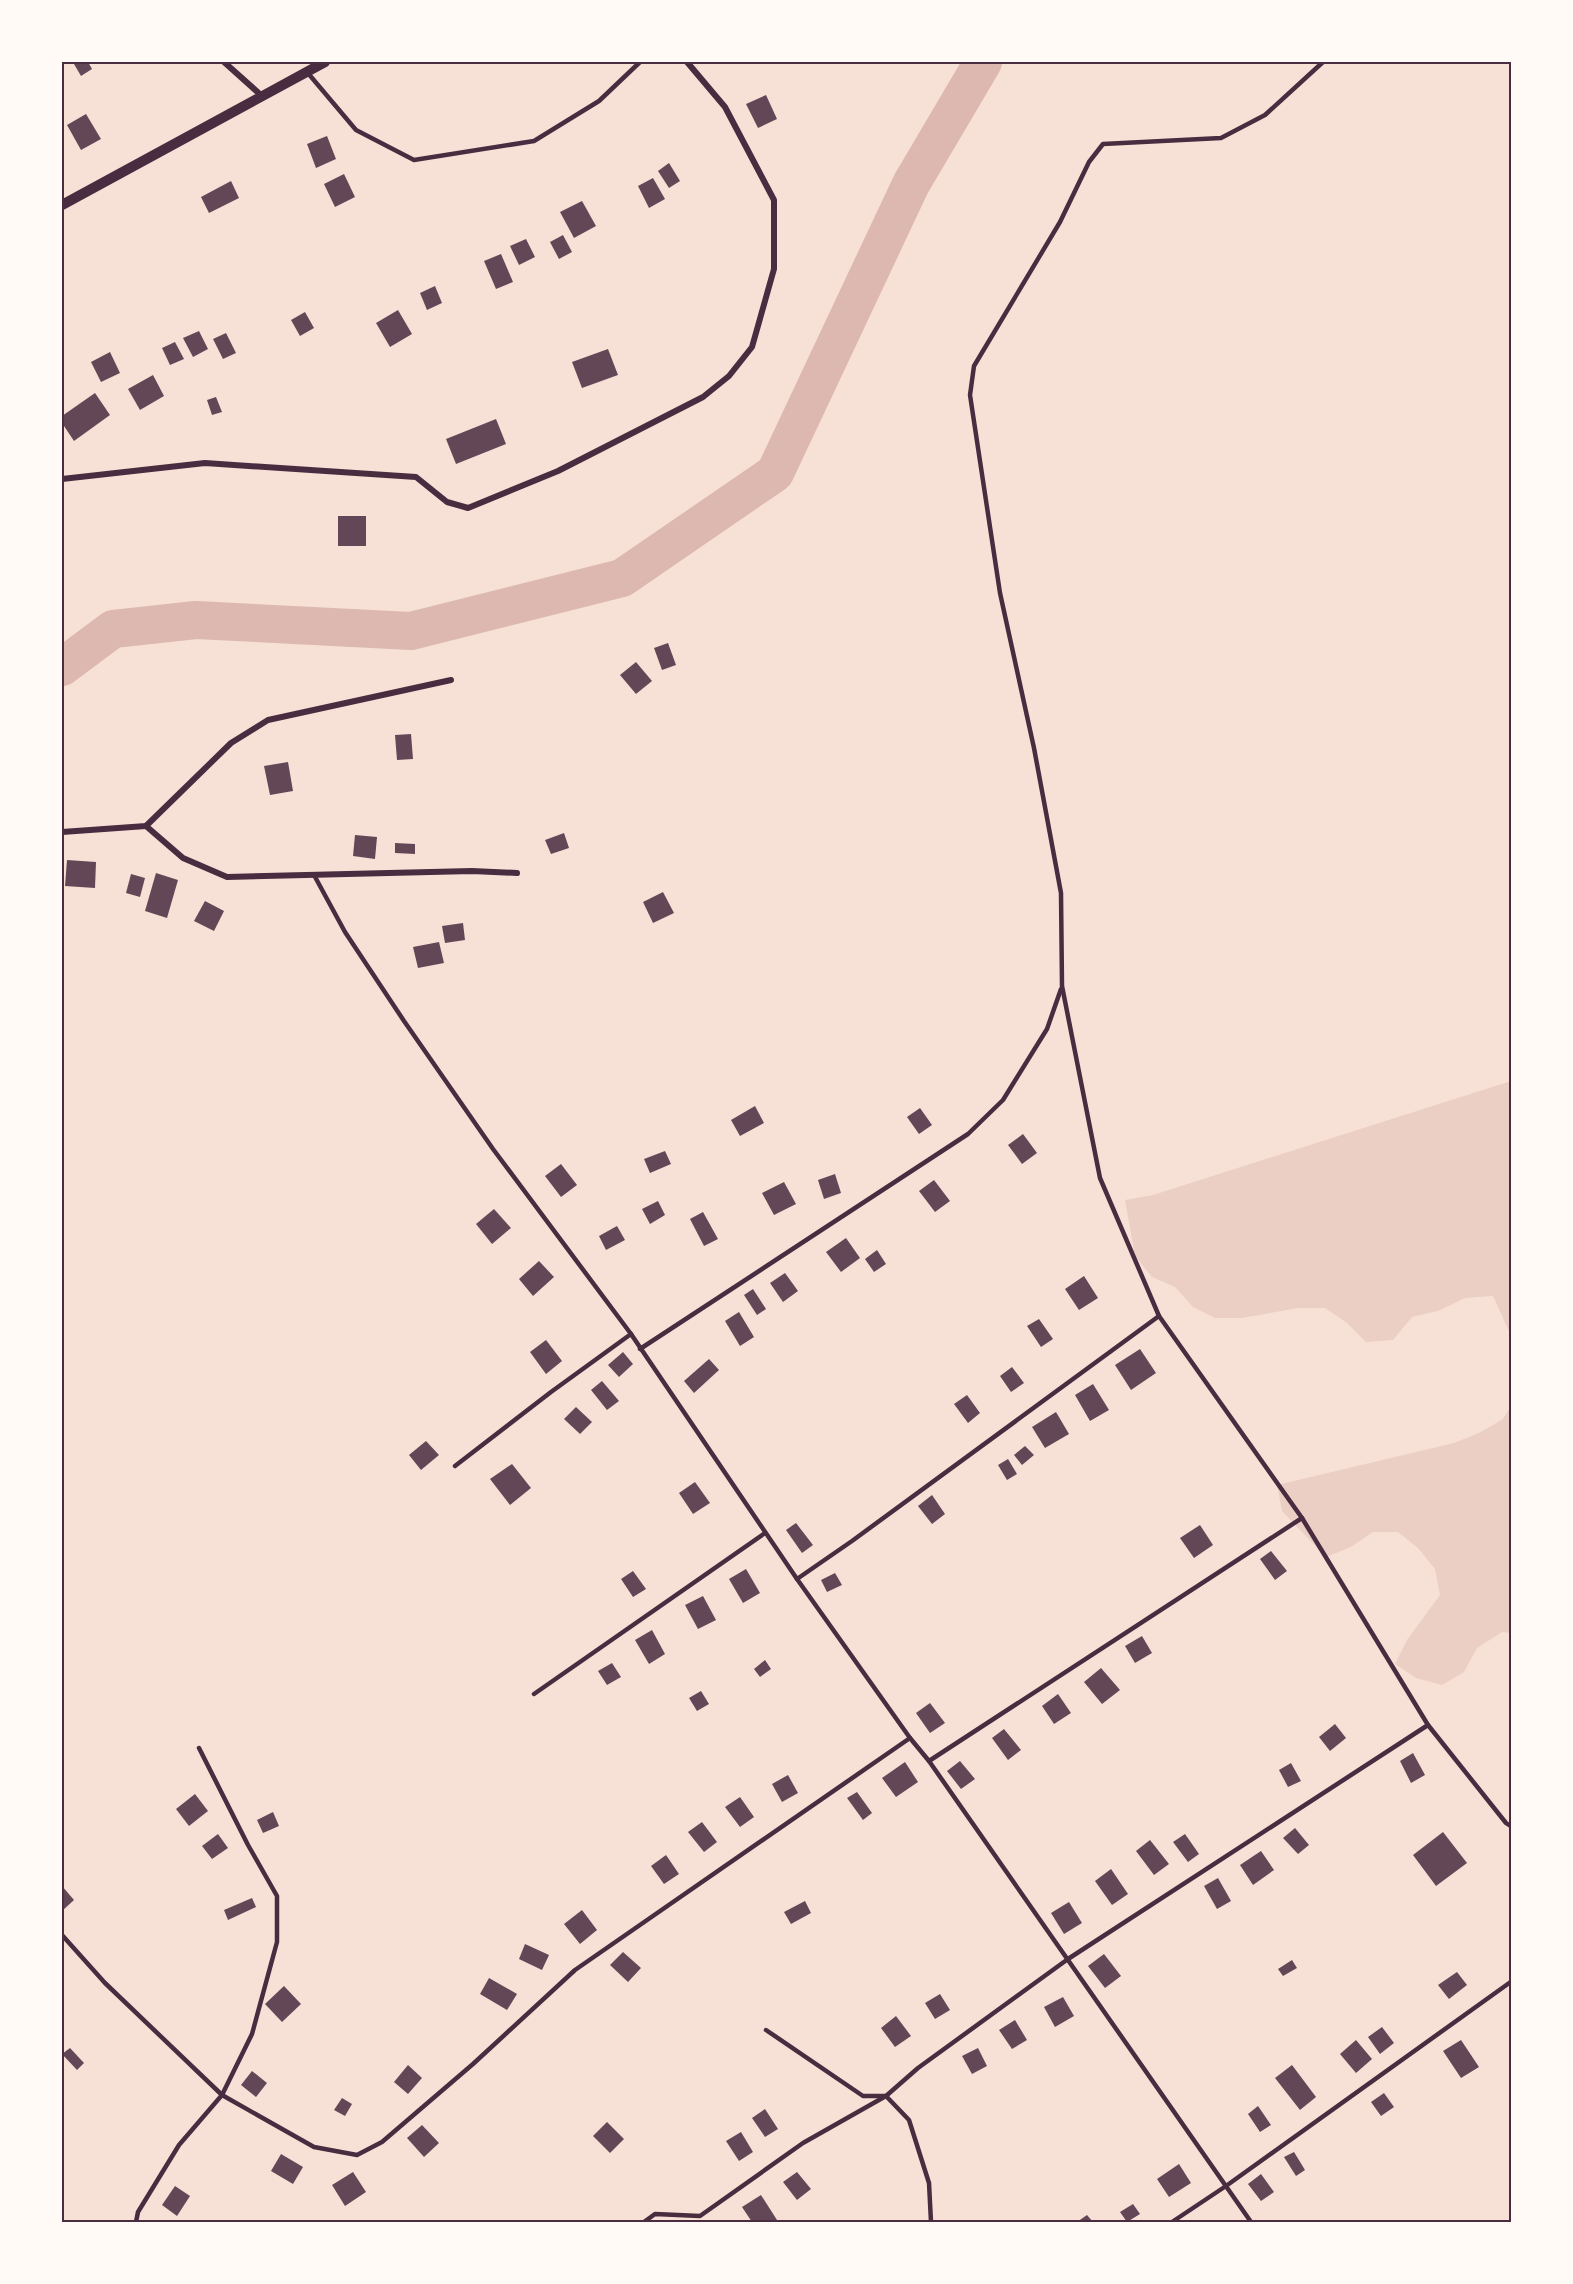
<svg xmlns="http://www.w3.org/2000/svg" width="1573" height="2284" font-family="Barlow,sans-serif">
	<rect width="100%" height="100%" fill="#f7e1d7"/>
	<g fill="#ebcfc5">
		<path d="M1511,1081V1336L1493,1296L1465,1298L1438,1311L1412,1317L1393,1340L1366,1342L1347,1323L1325,1308H1298L1242,1318H1215L1193,1307L1175,1287L1152,1277L1135,1256L1125,1200L1153,1195Z"/>
		<path d="M1511,1406V1633L1502,1632L1477,1648L1464,1672L1442,1685L1416,1678L1395,1664L1407,1640L1440,1595L1435,1569L1418,1548L1398,1532H1373L1351,1547L1326,1557L1282,1511L1277,1485L1454,1443L1479,1433L1503,1419Z"/>
	</g>
	<g fill="none" stroke-linecap="round" stroke-linejoin="round">
		<path stroke="#dcb8b0" stroke-width="38" d="M62,667L113,629L196,620L411,631L622,578L775,473L911,184L983,62"/>
	</g>
	<g fill="#644757">
		<path d="M79,62H88L92,69L81,76L74,64Z"/>
		<path d="M766,95L777,119L758,128L746,104Z"/>
		<path d="M86,114L101,139L81,150L67,125Z"/>
		<path d="M327,136L336,159L316,168L307,144Z"/>
		<path d="M669,163L680,181L669,188L658,171Z"/>
		<path d="M344,174L355,197L335,207L324,184Z"/>
		<path d="M653,178L665,199L649,208L638,186Z"/>
		<path d="M231,181L239,198L209,213L201,197Z"/>
		<path d="M582,201L596,226L574,238L560,212Z"/>
		<path d="M563,235L572,252L559,259L550,242Z"/>
		<path d="M526,239L535,257L519,265L510,246Z"/>
		<path d="M501,254L513,282L496,289L484,261Z"/>
		<path d="M435,286L442,303L427,310L420,293Z"/>
		<path d="M398,310L412,334L390,347L376,323Z"/>
		<path d="M305,312L314,328L300,336L291,320Z"/>
		<path d="M199,331L208,349L193,357L183,338Z"/>
		<path d="M226,333L236,353L223,359L213,339Z"/>
		<path d="M175,342L184,359L170,365L162,348Z"/>
		<path d="M608,349L618,375L582,388L572,362Z"/>
		<path d="M110,352L120,373L101,382L91,362Z"/>
		<path d="M153,375L164,396L140,410L128,389Z"/>
		<path d="M95,393L110,415L74,441L62,423V416Z"/>
		<path d="M216,397L222,412L212,415L207,400Z"/>
		<path d="M496,419L506,444L456,464L446,439Z"/>
		<rect x="338" y="516" width="28" height="30"/>
		<path d="M668,643L676,665L662,670L654,648Z"/>
		<path d="M636,662L652,681L636,694L620,675Z"/>
		<path d="M411,734L413,759L397,760L395,735Z"/>
		<path d="M288,762L293,791L270,795L264,766Z"/>
		<path d="M564,833L569,848L551,854L545,840Z"/>
		<path d="M355,835L377,837L375,859L353,856Z"/>
		<path d="M395,843L415,844V854L395,853Z"/>
		<path d="M67,860L96,862L95,888L65,886Z"/>
		<path d="M156,873L178,880L167,918L145,911Z"/>
		<path d="M131,874L145,878L140,897L126,893Z"/>
		<path d="M663,892L674,913L653,923L643,902Z"/>
		<path d="M205,901L224,911L214,931L194,921Z"/>
		<path d="M463,923L465,940L445,943L442,926Z"/>
		<path d="M439,942L444,963L418,968L413,947Z"/>
		<path d="M755,1106L764,1123L740,1136L731,1120Z"/>
		<path d="M920,1108L932,1125L919,1134L907,1117Z"/>
		<path d="M1023,1134L1037,1153L1022,1164L1008,1145Z"/>
		<path d="M665,1151L671,1164L650,1173L644,1159Z"/>
		<path d="M561,1164L577,1185L561,1197L545,1176Z"/>
		<path d="M835,1174L841,1193L824,1199L818,1180Z"/>
		<path d="M934,1180L950,1201L935,1212L919,1191Z"/>
		<path d="M784,1182L796,1204L774,1215L762,1193Z"/>
		<path d="M658,1201L665,1215L650,1224L642,1209Z"/>
		<path d="M494,1209L511,1228L492,1244L476,1224Z"/>
		<path d="M703,1212L718,1239L704,1246L690,1219Z"/>
		<path d="M617,1226L625,1240L606,1250L599,1236Z"/>
		<path d="M846,1238L860,1258L841,1272L826,1252Z"/>
		<path d="M877,1250L886,1264L874,1272L865,1259Z"/>
		<path d="M539,1261L554,1277L533,1296L519,1279Z"/>
		<path d="M785,1273L798,1291L783,1302L770,1283Z"/>
		<path d="M1084,1276L1098,1298L1079,1310L1065,1289Z"/>
		<path d="M753,1289L766,1309L757,1315L744,1295Z"/>
		<path d="M739,1312L754,1337L740,1346L725,1321Z"/>
		<path d="M1039,1319L1053,1339L1041,1347L1027,1326Z"/>
		<path d="M546,1340L562,1361L546,1374L530,1352Z"/>
		<path d="M1140,1349L1156,1373L1131,1390L1115,1365Z"/>
		<path d="M623,1352L633,1364L619,1377L608,1365Z"/>
		<path d="M709,1359L719,1370L694,1393L684,1381Z"/>
		<path d="M1012,1367L1024,1383L1011,1392L1000,1376Z"/>
		<path d="M602,1381L619,1401L607,1410L591,1390Z"/>
		<path d="M1093,1384L1109,1410L1090,1421L1075,1395Z"/>
		<path d="M967,1395L980,1413L968,1423L954,1404Z"/>
		<path d="M576,1407L592,1422L580,1434L564,1419Z"/>
		<path d="M1056,1412L1069,1434L1045,1448L1032,1427Z"/>
		<path d="M426,1441L439,1455L421,1470L409,1455Z"/>
		<path d="M1025,1446L1034,1455L1022,1465L1014,1455Z"/>
		<path d="M1008,1459L1017,1474L1007,1480L998,1465Z"/>
		<path d="M512,1464L531,1488L510,1505L490,1479Z"/>
		<path d="M695,1482L710,1503L693,1514L679,1493Z"/>
		<path d="M932,1495L945,1514L932,1524L918,1506Z"/>
		<path d="M796,1523L813,1545L802,1553L786,1530Z"/>
		<path d="M1200,1525L1213,1545L1194,1558L1180,1538Z"/>
		<path d="M1271,1551L1287,1571L1275,1580L1260,1559Z"/>
		<path d="M746,1569L760,1593L743,1603L729,1579Z"/>
		<path d="M633,1571L646,1589L633,1597L621,1579Z"/>
		<path d="M835,1573L842,1585L827,1592L821,1580Z"/>
		<path d="M703,1596L716,1620L698,1629L685,1605Z"/>
		<path d="M652,1630L665,1654L649,1664L635,1640Z"/>
		<path d="M1142,1636L1152,1653L1135,1663L1125,1646Z"/>
		<path d="M765,1660L771,1669L760,1677L754,1669Z"/>
		<path d="M612,1663L621,1677L607,1685L598,1671Z"/>
		<path d="M1101,1668L1120,1690L1102,1704L1084,1682Z"/>
		<path d="M701,1691L709,1704L697,1711L689,1698Z"/>
		<path d="M1058,1694L1071,1713L1054,1724L1042,1706Z"/>
		<path d="M930,1703L945,1723L930,1733L916,1713Z"/>
		<path d="M1335,1724L1346,1738L1330,1751L1319,1737Z"/>
		<path d="M1004,1729L1021,1750L1008,1760L992,1738Z"/>
		<path d="M1413,1753L1425,1775L1411,1783L1400,1761Z"/>
		<path d="M960,1761L975,1779L961,1789L947,1771Z"/>
		<path d="M905,1762L918,1782L896,1797L882,1778Z"/>
		<path d="M1291,1763L1301,1781L1288,1787L1279,1770Z"/>
		<path d="M788,1775L798,1793L782,1802L772,1784Z"/>
		<path d="M857,1792L872,1813L863,1820L847,1798Z"/>
		<path d="M195,1794L208,1811L189,1826L176,1809Z"/>
		<path d="M740,1797L754,1817L740,1827L725,1807Z"/>
		<path d="M273,1812L279,1826L263,1833L257,1820Z"/>
		<path d="M702,1822L717,1842L704,1852L688,1832Z"/>
		<path d="M1295,1828L1309,1845L1298,1854L1283,1838Z"/>
		<path d="M1443,1832L1467,1863L1436,1886L1413,1855Z"/>
		<path d="M218,1834L228,1848L212,1859L202,1846Z"/>
		<path d="M1185,1834L1199,1854L1188,1862L1173,1842Z"/>
		<path d="M1150,1840L1169,1864L1154,1875L1136,1851Z"/>
		<path d="M1261,1851L1274,1870L1253,1885L1240,1865Z"/>
		<path d="M666,1855L679,1874L664,1884L651,1866Z"/>
		<path d="M1111,1869L1128,1894L1112,1905L1095,1881Z"/>
		<path d="M1218,1878L1231,1901L1217,1909L1204,1886Z"/>
		<path d="M62,1886L74,1900L62,1911Z"/>
		<path d="M252,1898L256,1907L228,1920L224,1910Z"/>
		<path d="M805,1901L811,1913L791,1924L784,1912Z"/>
		<path d="M1069,1902L1082,1923L1064,1934L1051,1913Z"/>
		<path d="M582,1910L597,1930L580,1944L564,1924Z"/>
		<path d="M525,1944L549,1955L542,1970L519,1959Z"/>
		<path d="M623,1952L641,1968L628,1982L610,1965Z"/>
		<path d="M1104,1954L1121,1976L1105,1988L1088,1966Z"/>
		<path d="M1292,1960L1297,1968L1283,1976L1278,1969Z"/>
		<path d="M1457,1972L1467,1985L1449,1999L1438,1985Z"/>
		<path d="M489,1978L517,1994L507,2010L480,1994Z"/>
		<path d="M284,1986L301,2004L282,2022L265,2004Z"/>
		<path d="M940,1994L950,2010L935,2019L925,2003Z"/>
		<path d="M1063,1997L1074,2016L1055,2027L1044,2007Z"/>
		<path d="M896,2016L911,2036L895,2047L881,2028Z"/>
		<path d="M1015,2020L1027,2040L1012,2049L999,2030Z"/>
		<path d="M1382,2027L1394,2043L1380,2054L1368,2037Z"/>
		<path d="M1356,2040L1372,2059L1356,2073L1340,2054Z"/>
		<path d="M1461,2040L1479,2067L1461,2078L1443,2051Z"/>
		<path d="M70,2048L84,2063L77,2070L62,2054Z"/>
		<path d="M978,2048L987,2066L972,2074L962,2056Z"/>
		<path d="M408,2065L422,2078L408,2094L394,2082Z"/>
		<path d="M1292,2065L1316,2097L1300,2110L1275,2078Z"/>
		<path d="M252,2071L267,2083L256,2097L241,2085Z"/>
		<path d="M1384,2093L1394,2107L1381,2116L1371,2102Z"/>
		<path d="M342,2098L352,2104L345,2116L334,2110Z"/>
		<path d="M1258,2106L1271,2125L1260,2132L1248,2114Z"/>
		<path d="M765,2109L778,2129L765,2137L752,2118Z"/>
		<path d="M607,2122L624,2139L610,2153L593,2136Z"/>
		<path d="M422,2125L439,2143L424,2157L407,2138Z"/>
		<path d="M741,2132L753,2152L739,2161L726,2141Z"/>
		<path d="M1294,2152L1305,2170L1296,2176L1284,2157Z"/>
		<path d="M281,2154L303,2167L293,2184L271,2171Z"/>
		<path d="M1179,2164L1191,2183L1169,2197L1157,2179Z"/>
		<path d="M353,2172L366,2192L345,2206L332,2185Z"/>
		<path d="M797,2172L811,2189L797,2200L783,2182Z"/>
		<path d="M1261,2174L1274,2192L1261,2201L1248,2184Z"/>
		<path d="M175,2186L190,2196L177,2216L162,2205Z"/>
		<path d="M761,2195L777,2220L773,2222H752L742,2207Z"/>
		<path d="M1133,2204L1140,2214L1127,2222L1120,2212Z"/>
		<path d="M1087,2215L1093,2222H1077Z"/>
	</g>
	<g fill="none" stroke-linecap="round" stroke-linejoin="round">
		<g stroke="#4a2c40" stroke-width="4.5">
			<path d="M1323,62L1265,115L1221,138L1103,144L1089,162L1060,222L974,366L970,395L1000,593L1034,748L1061,893L1062,986L1100,1178L1159,1316L1302,1518L1428,1725L1506,1823L1512,1827"/>
			<path d="M307,72L356,130L414,160L534,141L599,101L640,62"/>
			<path d="M314,875L345,932L404,1021L493,1149L631,1334L797,1579L910,1738L929,1761L1251,2222"/>
			<path d="M640,1349L968,1134L1003,1100L1047,1029L1061,989"/>
			<path d="M455,1466L551,1392L631,1334"/>
			<path d="M797,1579L852,1541L1159,1316"/>
			<path d="M534,1694L765,1533"/>
			<path d="M929,1761L1302,1518"/>
			<path d="M62,1935L105,1983L222,2095L314,2147L357,2155L382,2142L473,2064L575,1970L910,1738"/>
			<path d="M766,2030L863,2096H886L909,2120L929,2183L931,2222"/>
			<path d="M136,2222L138,2212L179,2145L222,2095L252,2034L277,1942V1896L248,1845L199,1748"/>
			<path d="M644,2222L655,2214L700,2216L803,2143L886,2096L918,2068L1068,1959L1428,1725"/>
			<path d="M1172,2222L1226,2186L1512,1981"/>
		</g>
		<g stroke="#4a2c40" stroke-width="6">
			<path d="M224,62L262,96"/>
			<path d="M62,479L205,463L416,477L447,502L468,508L558,471L703,397L729,376L752,347L774,269V200L725,107L687,62"/>
			<path d="M146,826L183,858L227,877L472,871L517,873"/>
			<path d="M62,832L146,826L231,743L268,720L451,680"/>
		</g>
		<path stroke="#4a2c40" stroke-width="10" d="M62,205L325,62"/>
	</g>
	<rect width="1573" height="2284" fill="none" stroke="#fffaf5" stroke-width="126"/>
	<rect x="63" y="63" width="1447" height="2158" fill="none" stroke="#4a2c40" stroke-width="2"/>
</svg>
